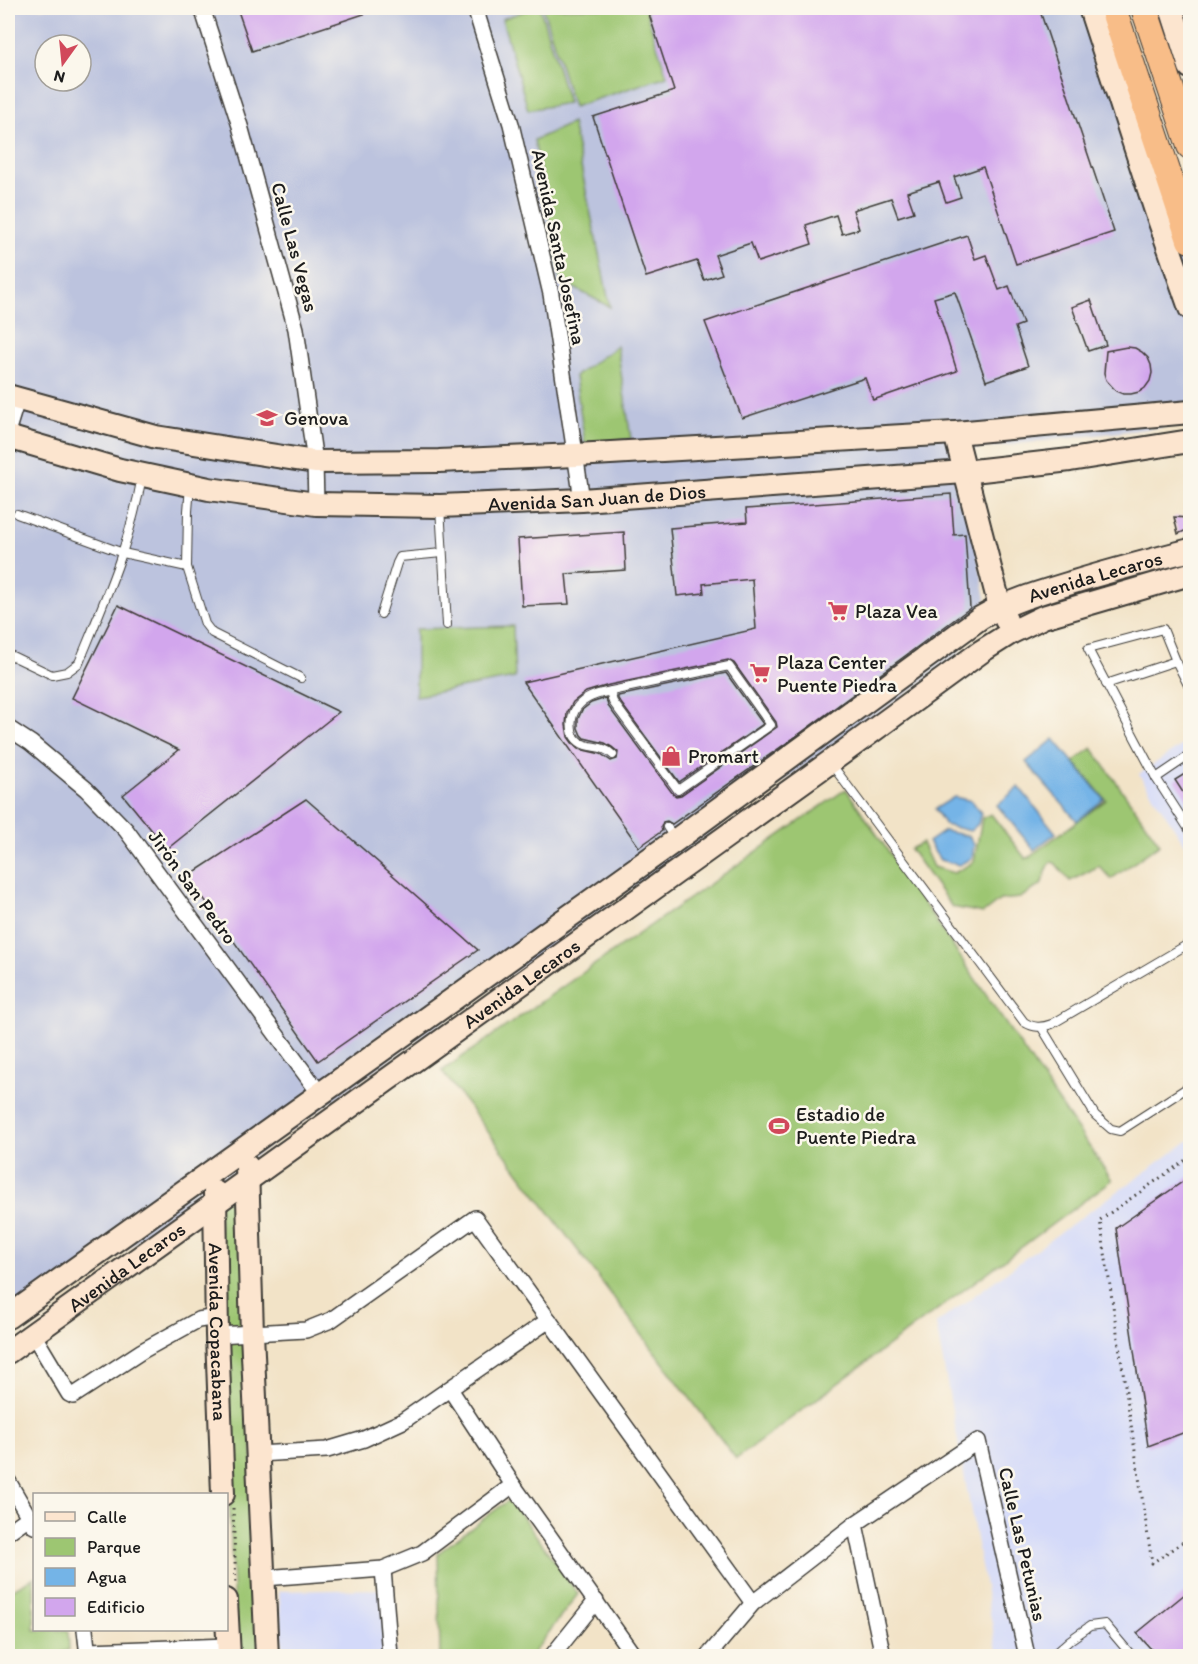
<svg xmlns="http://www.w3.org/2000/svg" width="1198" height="1664" font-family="Itim,sans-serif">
	<rect width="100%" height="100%" fill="#fbf7ec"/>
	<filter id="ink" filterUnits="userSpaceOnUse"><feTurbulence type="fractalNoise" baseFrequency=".0167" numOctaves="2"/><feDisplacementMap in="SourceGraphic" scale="12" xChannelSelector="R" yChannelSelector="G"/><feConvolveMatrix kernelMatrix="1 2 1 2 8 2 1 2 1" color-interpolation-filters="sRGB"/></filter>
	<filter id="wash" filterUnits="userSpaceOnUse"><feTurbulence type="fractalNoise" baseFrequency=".008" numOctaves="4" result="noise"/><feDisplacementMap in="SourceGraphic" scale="24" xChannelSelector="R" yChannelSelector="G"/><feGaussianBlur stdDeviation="1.35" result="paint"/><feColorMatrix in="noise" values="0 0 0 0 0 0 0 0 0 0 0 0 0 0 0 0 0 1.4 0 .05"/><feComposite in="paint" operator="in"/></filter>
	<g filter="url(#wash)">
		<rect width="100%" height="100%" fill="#f2e3c7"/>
		<g fill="#d3d9f9">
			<path d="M1190,740V852L1139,774Z"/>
			<path d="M1190,1140V1656H998L936,1324L1062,1231Z"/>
			<path d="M392,1589L396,1656H283L279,1591Z"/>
		</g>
		<path fill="#bcc3de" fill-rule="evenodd" d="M8,8H1090L1190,281V424L959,451L986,599L956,659L360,1081L8,1334ZM45,45H81V81H45Z"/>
		<g fill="#9dc672" stroke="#5c7147" stroke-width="1.5">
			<path d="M533,8H540L568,103L528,110L502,19Z"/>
			<path d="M543,8H645L667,76L573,107Z"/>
			<path d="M572,123L610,307L561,281L534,140Z"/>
			<path d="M617,346L631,439L585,444L575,376Z"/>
			<path d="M513,626L515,678L416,696V629Z"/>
			<path d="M1092,748L1160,844L1111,879L1099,866L1070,881L1055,863L1050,862L1041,885L1020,898L1000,900L983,913L952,907L910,849L922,843L933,867L954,873L974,862L982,818L991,814L1026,859L1106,800L1074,762Z"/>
			<path d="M846,789L1112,1180L736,1459L442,1071Z"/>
			<path d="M246,1183L249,1330L220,1332L219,1204Z"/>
			<path d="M248,1336L260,1656H236L222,1338Z"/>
			<path d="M510,1499L578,1594L531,1656H440L438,1553Z"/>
			<path d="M34,1577V1630H68L69,1650L53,1656H8V1592Z"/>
		</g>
		<g fill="#74b4e7" stroke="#486882" stroke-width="1.5">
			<path d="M1054,739L1104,799L1077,821L1026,762Z"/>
			<path d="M1019,787L1056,833L1034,850L997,805Z"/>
			<path d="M954,797L972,801L981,813L978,824L970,831L945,825L935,809Z"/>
			<path d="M944,831L969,836L974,845L972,858L959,865L940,860L928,842Z"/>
		</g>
		<g id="blocks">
			<g fill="#d2a6ed" fill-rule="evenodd">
				<path d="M237,8H376V10L252,51Z"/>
				<path d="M647,8H1039L1114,232L1016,264L983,167L954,177L961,197L946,202L939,182L907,192L914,212L898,217L891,198L853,210L859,229L842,234L836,215L806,225L812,244L758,262L751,243L715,255L722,274L704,280L697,261L646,277L593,117L674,91Z"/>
				<path d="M967,235L975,259L986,255L999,290L1009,286L1023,324L1015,327L1028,366L986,381L955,292L934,298L957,371L873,400L865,378L742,418L705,322Z"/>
				<path d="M1091,300L1106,345L1088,351L1072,307Z"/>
				<path d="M1127,347L1135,348L1142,352L1148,358L1151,365L1152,373L1150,381L1145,388L1139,392L1131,394H1123L1116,391L1106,380L1104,373L1106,351Z"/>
				<path d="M951,494L954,535L965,534L970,608L802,732L672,824L667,821L663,822L661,827L662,831L639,847L523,682L756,629L752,579L703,584L704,593L677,596L670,528L747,522L746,509ZM728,660L734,663L776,722L777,727L681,795L676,796L673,794L608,706L606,698L591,703L582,710L578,719V728L581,735L584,738L605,743L612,747L618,752L617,759L611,761L601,754L579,749L573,744L568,737L566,725L567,713L573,702L586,692L609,685Z"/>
				<path d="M1174,517L1188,518L1191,528L1178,534Z"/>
				<path d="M624,532L626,570L566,574L569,604L522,606L518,539Z"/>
				<path d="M118,605L339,712L167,849L123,795L179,750L72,698Z"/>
				<path d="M726,673L763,724L679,782L618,699V696Z"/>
				<path d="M1191,770V805L1175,780Z"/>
				<path d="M306,799L478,950L318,1061L188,876Z"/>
				<path d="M1191,1176V1430L1148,1446L1116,1228Z"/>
				<path d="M1191,1589V1656H1157L1137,1633Z"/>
			</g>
		</g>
	</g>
	<g filter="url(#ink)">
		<use href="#blocks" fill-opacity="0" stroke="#3c3a36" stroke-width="1.5"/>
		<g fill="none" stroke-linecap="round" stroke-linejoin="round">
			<g stroke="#3c3a36" stroke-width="10">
				<g id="service">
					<path d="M190,486L188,511L187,567L205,624L212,633L301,678"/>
					<path d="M440,507L447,625"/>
					<path d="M17,514L123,553L187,567"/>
					<path d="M381,614L397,563L400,557L442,553"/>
					<path d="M8,654L52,675L67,672L79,663C104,602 131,541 142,476"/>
					<path d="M1106,684L1176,661"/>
					<path d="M1190,689L1176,661L1163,629L1088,649L1156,778L1190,831"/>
					<path d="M610,691L613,702L678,790L771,725L729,666L602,693C590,696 577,702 573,715C571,721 571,728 573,734C581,752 602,742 613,755"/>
					<path d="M832,765L1024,1022C1034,1028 1041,1028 1052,1024L1190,943"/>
					<path d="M1156,778L1190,755"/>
					<path d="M667,827L675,839"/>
					<path d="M1042,1028L1095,1115L1111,1129L1120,1131L1190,1086"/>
					<path d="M1052,1656L1070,1640L1090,1626L1105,1624L1132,1656"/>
				</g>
			</g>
			<g stroke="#3c3a36" stroke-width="18">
				<g id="minor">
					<path d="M202,8L240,126L296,329L315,462L316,504"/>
					<path d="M475,8L511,124L551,294L582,500"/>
					<path d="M8,429L17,400"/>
					<path d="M8,728L31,743L86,789L126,830L320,1094"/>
					<path d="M33,1334L69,1394L73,1396L142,1351L198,1320L217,1317"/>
					<path d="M217,1335L306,1330L331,1320L475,1218L753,1603"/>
					<path d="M450,1389L513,1485L634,1656"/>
					<path d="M258,1454L327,1450L364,1439L403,1421L549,1320"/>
					<path d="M8,1481L34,1526"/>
					<path d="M855,1524L883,1656"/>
					<path d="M8,1532L29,1517"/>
					<path d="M383,1569L390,1656"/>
					<path d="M264,1578L383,1569L422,1553L513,1485"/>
					<path d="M85,1630L88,1656"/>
					<path d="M88,1651L228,1646"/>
					<path d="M552,1656L596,1601"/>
					<path d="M708,1656L753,1603L855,1524L978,1441L1027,1656"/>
				</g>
			</g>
			<g stroke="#3c3a36" stroke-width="26">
				<g id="secondary">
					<path d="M1090,8L1155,208L1190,308"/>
					<path d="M1171,8L1190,67"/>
					<path d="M8,396L156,437L315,462L439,461L576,455L955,433L1190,412"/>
					<path d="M955,433L1000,607L1006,620"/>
					<path id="s1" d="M8,437L120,470L209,489L316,504L440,506L582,500L964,472L1070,460L1190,441"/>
					<path d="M247,1166L252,1333L267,1656"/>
					<path id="s2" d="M215,1192L217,1335L223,1494"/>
					<path id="s3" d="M8,1317L676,840L980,618C1010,601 1041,592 1074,582C1113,570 1152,560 1190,550"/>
					<path id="s4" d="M8,1352L830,762L982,651L1012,632L1043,617L1190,574"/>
					<path d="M226,1600L229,1656"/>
				</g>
			</g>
			<g stroke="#3c3a36" stroke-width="28">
				<g id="trunk">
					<path d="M1113,8L1190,240"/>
					<path d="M1144,8L1190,146"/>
				</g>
			</g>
			<g stroke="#3c3a36" stroke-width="3" stroke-dasharray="1.5 4.5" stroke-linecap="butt">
				<path d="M1190,1157L1100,1220L1152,1563L1190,1537"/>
				<path d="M233,1508L236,1586"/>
			</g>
			<use href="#service" stroke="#fff" stroke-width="8"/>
			<use href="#minor" stroke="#fff" stroke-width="15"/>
			<use href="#secondary" stroke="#fce5cf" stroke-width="22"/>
			<use href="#trunk" stroke="#f8bd88" stroke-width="26"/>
		</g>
	</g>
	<defs>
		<g id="school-bare" transform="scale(1.62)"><path d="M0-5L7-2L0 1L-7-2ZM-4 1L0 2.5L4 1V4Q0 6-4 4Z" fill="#d1495b" stroke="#fbf7ec" stroke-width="2.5" paint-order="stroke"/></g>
		<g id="supermarket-bare" transform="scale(1.62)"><path d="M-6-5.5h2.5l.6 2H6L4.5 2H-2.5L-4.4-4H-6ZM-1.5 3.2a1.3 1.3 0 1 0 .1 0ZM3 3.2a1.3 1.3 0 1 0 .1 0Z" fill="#d1495b" stroke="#fbf7ec" stroke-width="2.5" paint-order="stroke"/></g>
		<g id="shop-bare" transform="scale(1.62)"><path d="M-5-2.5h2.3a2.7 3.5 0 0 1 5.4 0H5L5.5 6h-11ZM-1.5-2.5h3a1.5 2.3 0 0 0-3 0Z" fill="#d1495b" stroke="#fbf7ec" stroke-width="2.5" paint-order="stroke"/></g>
		<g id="stadium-bare" transform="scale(1.62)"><path d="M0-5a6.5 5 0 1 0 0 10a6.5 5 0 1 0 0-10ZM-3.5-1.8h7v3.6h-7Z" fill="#d1495b" stroke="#fbf7ec" stroke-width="2.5" paint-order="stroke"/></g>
	</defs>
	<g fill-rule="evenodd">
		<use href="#school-bare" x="267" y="418"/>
		<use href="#supermarket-bare" x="838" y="611"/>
		<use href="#supermarket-bare" x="760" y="673"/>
		<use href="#shop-bare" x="671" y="756"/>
		<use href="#stadium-bare" x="779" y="1126"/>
	</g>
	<g text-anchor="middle" stroke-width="5" stroke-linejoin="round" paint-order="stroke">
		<g font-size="20" fill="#1c1c1c" stroke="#fbf7ec">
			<text transform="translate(295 247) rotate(75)" y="7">Calle Las Vegas</text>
			<text transform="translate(559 247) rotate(78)" y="7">Avenida Santa Josefina</text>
			<text dy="7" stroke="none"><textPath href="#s1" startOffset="597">Avenida San Juan de Dios</textPath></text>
			<text dy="7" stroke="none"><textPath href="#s3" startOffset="1320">Avenida Lecaros</textPath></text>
			<text transform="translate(193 887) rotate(54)" y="7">Jirón San Pedro</text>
			<text dy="7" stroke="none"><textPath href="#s4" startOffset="632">Avenida Lecaros</textPath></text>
			<text dy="7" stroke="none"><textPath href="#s4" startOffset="146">Avenida Lecaros</textPath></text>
			<text dy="7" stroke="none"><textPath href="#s2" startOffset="140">Avenida Copacabana</textPath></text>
			<text transform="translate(1023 1544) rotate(77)" y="7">Calle Las Petunias</text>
		</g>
		<g font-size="20" fill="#1c1c1c" stroke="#fbf7ec" text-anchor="start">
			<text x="284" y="425">Genova</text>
			<text x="855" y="618">Plaza Vea</text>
			<text x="777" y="669">Plaza Center<tspan x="777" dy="23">Puente Piedra</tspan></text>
			<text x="688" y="763">Promart</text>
			<text x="796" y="1121">Estadio de<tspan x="796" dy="23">Puente Piedra</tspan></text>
		</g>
	</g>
	<rect width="1198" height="1664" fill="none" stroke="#fbf7ec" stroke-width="30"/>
	<rect x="33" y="1493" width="195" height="138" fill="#fbf7ec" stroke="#a29f99" stroke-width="1.5"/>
	<rect x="45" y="1512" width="30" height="9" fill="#fce5cf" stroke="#a29f99" stroke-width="1.5"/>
	<text x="87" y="1523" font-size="18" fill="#1c1c1c">Calle</text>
	<rect x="45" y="1538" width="30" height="18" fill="#9dc672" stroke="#a29f99" stroke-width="1.5"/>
	<text x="87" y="1553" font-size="18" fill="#1c1c1c">Parque</text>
	<rect x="45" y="1568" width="30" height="18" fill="#74b4e7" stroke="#a29f99" stroke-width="1.5"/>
	<text x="87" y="1583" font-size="18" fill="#1c1c1c">Agua</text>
	<rect x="45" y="1598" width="30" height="18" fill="#d2a6ed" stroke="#a29f99" stroke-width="1.5"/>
	<text x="87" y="1613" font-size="18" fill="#1c1c1c">Edificio</text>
	<g transform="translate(63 63) rotate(195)"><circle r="28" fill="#fbf7ec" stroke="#a29f99" stroke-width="1.5"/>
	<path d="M0-4.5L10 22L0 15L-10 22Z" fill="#d1495b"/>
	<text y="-9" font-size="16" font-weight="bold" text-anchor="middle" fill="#1c1c1c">N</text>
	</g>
</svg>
